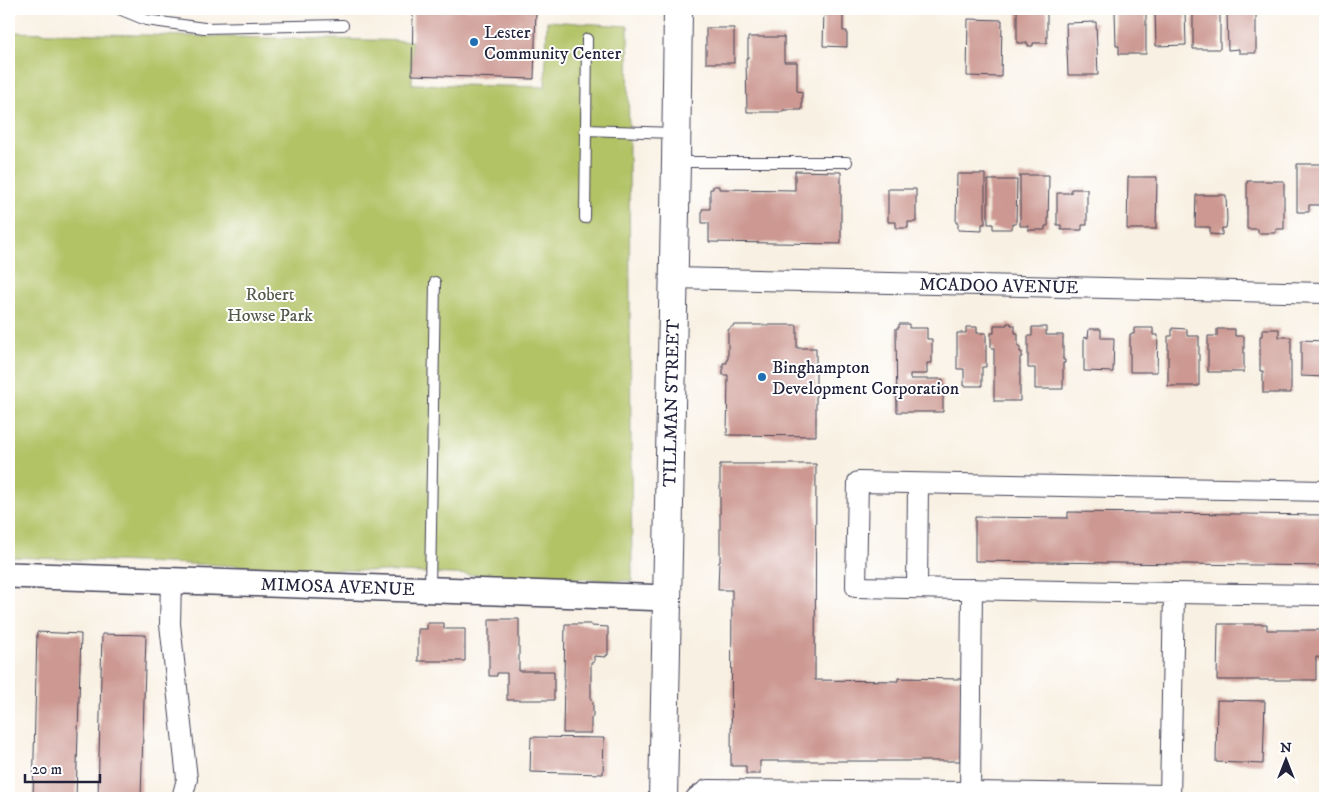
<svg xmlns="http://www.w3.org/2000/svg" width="1334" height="807" font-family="'IM FELL DW Pica',serif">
	<rect width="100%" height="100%" fill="#fff"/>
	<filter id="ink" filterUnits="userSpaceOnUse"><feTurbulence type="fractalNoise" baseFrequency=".02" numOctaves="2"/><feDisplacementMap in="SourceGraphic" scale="10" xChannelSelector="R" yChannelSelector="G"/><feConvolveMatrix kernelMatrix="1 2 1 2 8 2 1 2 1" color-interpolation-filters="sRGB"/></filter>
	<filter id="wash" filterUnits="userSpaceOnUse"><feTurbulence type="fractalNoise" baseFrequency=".0096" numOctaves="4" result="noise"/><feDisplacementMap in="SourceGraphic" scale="20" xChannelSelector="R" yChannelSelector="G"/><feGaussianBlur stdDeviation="1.12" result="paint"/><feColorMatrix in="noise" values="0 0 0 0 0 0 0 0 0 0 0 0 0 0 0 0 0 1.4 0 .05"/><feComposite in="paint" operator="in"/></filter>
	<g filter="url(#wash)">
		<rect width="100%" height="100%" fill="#f8f0e2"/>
		<path fill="#b2c366" stroke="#6a7250" d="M547,21L628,26L632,581L9,557V32L412,41V84L545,87Z"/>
		<g id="blocks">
			<g fill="#cc9891">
				<path d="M413,9H536L534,79L412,75Z"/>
				<path d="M824,9H843V31H847V47L823,46Z"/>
				<path d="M1025,9H1035V11H1047V43H1033V46H1028V43H1017V10H1025Z"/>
				<path d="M1119,9H1133V11H1146V54H1119V46H1116L1115,11H1119Z"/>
				<path d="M1160,9H1172V11H1185L1186,45L1156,46L1155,11H1160Z"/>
				<path d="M1196,9H1220V49H1193V11H1196Z"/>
				<path d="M1227,12H1256V53H1239V49L1228,50Z"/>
				<path d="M968,19L1002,20L1001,77L967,76Z"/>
				<path d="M1096,22L1098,75H1068L1066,23Z"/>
				<rect x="706" y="28" width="28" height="35"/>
				<path d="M748,37H784V62H797V91L802,92V110H783V112H747L746,58H748Z"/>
				<path d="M1297,164H1322L1321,205H1309V212H1297Z"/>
				<path d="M795,171L841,172V244L709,242V223H702V209H710V189H713V186H719V189L795,190Z"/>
				<path d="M957,174H985V224H982V231L958,230V223H956Z"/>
				<path d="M1020,175H1049L1048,226H1045V230H1028V226H1020Z"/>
				<path d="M1128,177H1157L1156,229H1127Z"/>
				<path d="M988,180H1017L1016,224H1012V229H993V224H988Z"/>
				<path d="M1247,181H1284V229H1276V233H1258V229H1247Z"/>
				<path d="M888,189H916V222H908V228H896V222H888Z"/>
				<path d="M1071,189H1087V225H1082V230H1061V225H1057V193H1071Z"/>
				<path d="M1196,195H1226L1227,220L1226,228H1222V235L1210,234V227H1195Z"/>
				<path d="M1007,323H1011V325H1015V333H1018V346H1020V352H1022V357H1020V401H994V348H991V333H994V325H1007Z"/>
				<path d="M899,324H909V328H927V339H932V363H927V374H910V379H943V412H897L896,328H899Z"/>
				<path d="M734,325H797V348H816V436L727,435L728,375H723V363H727V359H728V330Z"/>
				<path d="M966,327H977V333H986V367H982V386H964V369H957V333H966Z"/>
				<path d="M1032,327H1046V335H1063V360H1065V363H1063V389H1035V368H1028V336H1032Z"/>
				<path d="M1134,328H1153V335H1158L1157,372H1130V334H1134Z"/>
				<path d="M1172,328L1187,329V336H1199V386H1168V336H1172Z"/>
				<path d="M1089,329H1101V338H1114L1113,372L1084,371V337L1088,338Z"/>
				<path d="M1217,329H1235V336H1244V372H1208V336H1217Z"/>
				<path d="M1262,329H1279V337H1291V393H1263V371H1260V336H1262Z"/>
				<path d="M1301,340L1325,341V377L1301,376Z"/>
				<path d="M720,464H816L815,680L898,681V678L961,679L960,761H760V774H746V766H731L732,590H718L719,562H720Z"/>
				<path d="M1068,512L1325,515V566L975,561V517L1068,518Z"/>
				<path d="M489,619H519V671H554V700H507V673H497V676H489Z"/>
				<path d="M427,623H444V629H465V661H418V629H427Z"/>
				<path d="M565,624H591V626L608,627V655H606V657L594,656V663L591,662V700L593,702V717L591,718V733H563Z"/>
				<path d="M1218,624H1267V630H1325V658L1316,657V680H1217Z"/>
				<path d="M37,632L81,634L76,798H33Z"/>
				<path d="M102,634L146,635L141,798H98Z"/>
				<path d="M1217,700L1265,701L1263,764L1216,762Z"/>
				<path d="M531,737L604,738L603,774L530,772Z"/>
			</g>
		</g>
	</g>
	<g filter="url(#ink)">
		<use href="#blocks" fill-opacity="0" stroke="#424154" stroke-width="1"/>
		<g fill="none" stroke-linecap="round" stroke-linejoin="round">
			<g stroke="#424154" stroke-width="12">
				<g id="service">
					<path d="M119,9L146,20L204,28L343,25"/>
					<path d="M585,130L674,133"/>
					<path d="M676,162H847"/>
					<path d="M585,218L587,39"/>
					<path d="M430,589L435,282"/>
				</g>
			</g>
			<g stroke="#424154" stroke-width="22">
				<g id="minor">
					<path id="s1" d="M673,278L1325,293"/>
					<path d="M171,580L170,624L187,779L182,798"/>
					<path d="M917,588L918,484"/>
					<path d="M1174,593L1325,595"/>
					<path d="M696,798L707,790L970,792L1170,795"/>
					<path d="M970,798L972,589"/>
					<path d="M1170,798L1174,593L856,587L858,482L1325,491"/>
				</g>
			</g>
			<g stroke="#424154" stroke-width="28">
				<g id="tertiary">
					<path id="s2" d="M9,575L668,598"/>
				</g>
			</g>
			<g stroke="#424154" stroke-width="30">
				<g id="secondary">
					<path id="s3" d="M663,798L676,162L678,9"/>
				</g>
			</g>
			<use href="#service" stroke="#fff" stroke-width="10"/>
			<use href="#minor" stroke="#fff" stroke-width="20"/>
			<use href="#tertiary" stroke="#fff" stroke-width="25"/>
			<use href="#secondary" stroke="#fff" stroke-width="28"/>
		</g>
	</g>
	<g fill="#1f6fb2" stroke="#fff" stroke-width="2">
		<circle cx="474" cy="42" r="5"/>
		<circle cx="762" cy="377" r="5"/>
	</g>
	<g text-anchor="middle" stroke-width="4" stroke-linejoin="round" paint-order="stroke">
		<g font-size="18" fill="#22223b" stroke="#fff" text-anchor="start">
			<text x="484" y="38">Lester<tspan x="484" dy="21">Community Center</tspan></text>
			<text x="772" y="373">Binghampton<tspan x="772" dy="21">Development Corporation</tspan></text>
		</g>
		<g font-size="18" fill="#22223b" stroke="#fff">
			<text dy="6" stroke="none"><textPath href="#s1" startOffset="326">MCADOO AVENUE</textPath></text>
			<text dy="6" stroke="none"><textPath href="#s3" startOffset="395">TILLMAN STREET</textPath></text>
			<text dy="6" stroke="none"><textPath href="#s2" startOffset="329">MIMOSA AVENUE</textPath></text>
		</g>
		<g font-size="18" fill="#545a4a" stroke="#fff">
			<text x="270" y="300">Robert<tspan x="270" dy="21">Howse Park</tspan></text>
		</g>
	</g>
	<rect width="1334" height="807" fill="none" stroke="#fff" stroke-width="30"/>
	<g transform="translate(1286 760)" stroke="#ffffff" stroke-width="4" paint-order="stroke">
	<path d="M0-4L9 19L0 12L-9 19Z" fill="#22223b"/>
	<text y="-8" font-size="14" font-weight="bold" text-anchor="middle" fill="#22223b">N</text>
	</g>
	<path d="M25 774v8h75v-8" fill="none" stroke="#22223b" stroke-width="2.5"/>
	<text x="32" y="774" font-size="15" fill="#22223b" stroke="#ffffff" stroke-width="4" paint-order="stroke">20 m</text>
</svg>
